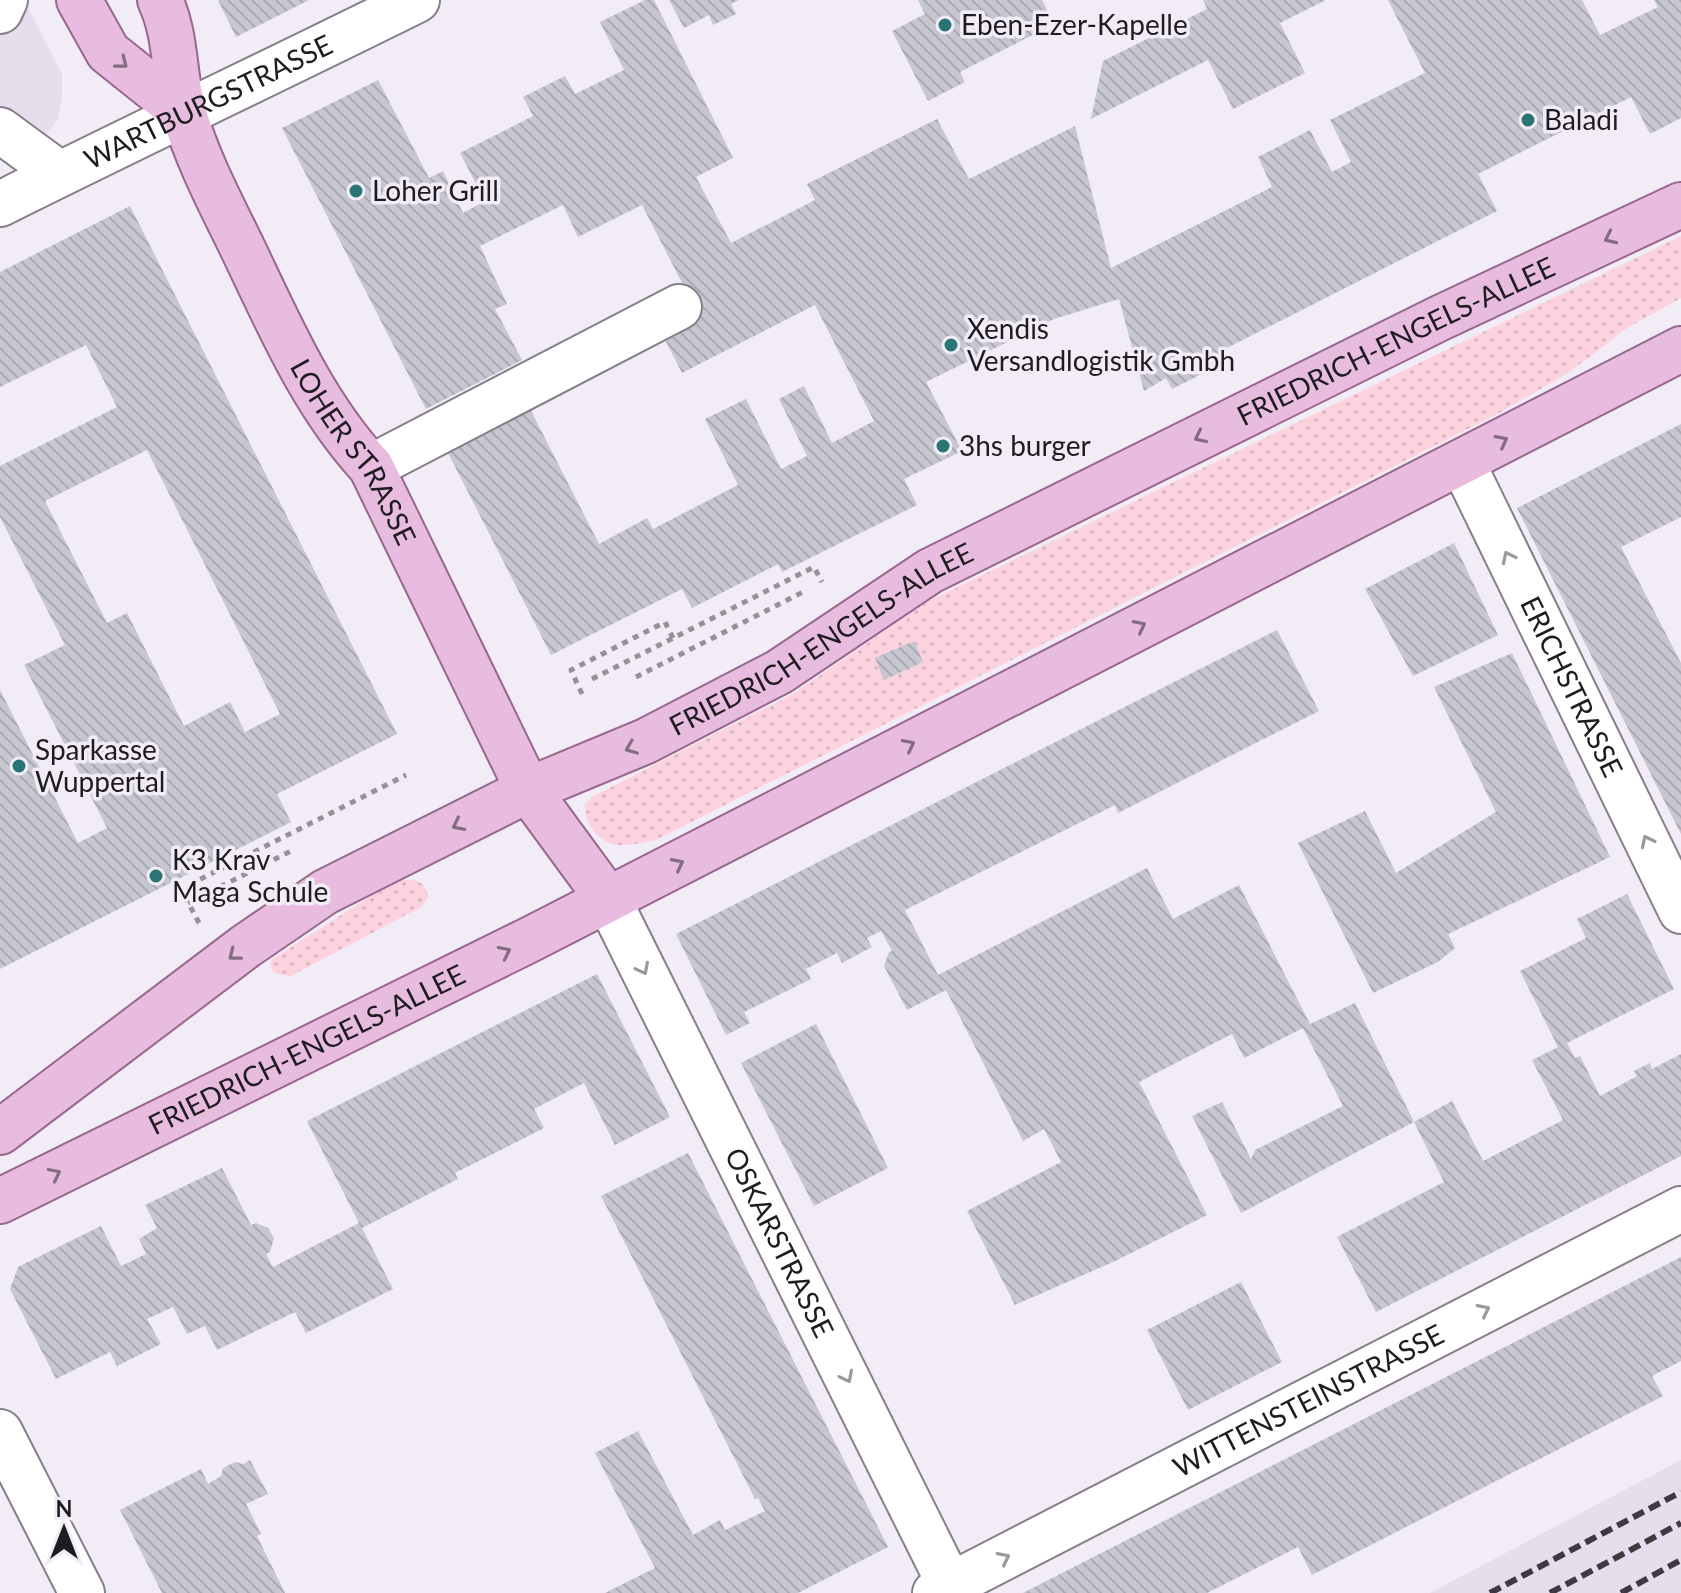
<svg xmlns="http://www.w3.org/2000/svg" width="1681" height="1593" font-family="Lato,sans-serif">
	<defs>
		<pattern id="grass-dots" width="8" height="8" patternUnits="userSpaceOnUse" patternTransform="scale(2)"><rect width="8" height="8" fill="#fdd2df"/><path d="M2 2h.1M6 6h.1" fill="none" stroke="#d8b4bf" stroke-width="1.8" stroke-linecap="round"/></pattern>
		<pattern id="building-back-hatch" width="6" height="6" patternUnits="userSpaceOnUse" patternTransform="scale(2)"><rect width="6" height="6" fill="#c7c7d1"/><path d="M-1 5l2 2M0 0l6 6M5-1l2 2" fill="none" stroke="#aaaab3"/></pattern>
	</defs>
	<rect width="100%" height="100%" fill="#f1ecf6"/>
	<g fill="#e6dded">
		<path d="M0,0H24L62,74V96L58,119L47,133L0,156Z"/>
		<path d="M1681,1460V1593H1430Z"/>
	</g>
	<g fill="url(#grass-dots)">
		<path d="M1681,236V298L1627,328L1571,371L1503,411L656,840C645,842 629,846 618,845C597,842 584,823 585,804L592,797L793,694L927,602Z"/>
		<path d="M396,880H415L424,885L429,897L421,907L291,976L277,974L271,969V960Z"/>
	</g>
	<g fill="url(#building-back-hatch)" fill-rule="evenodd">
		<path d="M218,0H309L236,37Z"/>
		<path d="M645,0H654L733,158L696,177L731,243L815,200L807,184L937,119L969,179L1075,126L1111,268L1272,187L1258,157L1310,130L1332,172L1351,162L1330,120L1425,73L1388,0H1582L1600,35L1658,7L1654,0H1681V118L1650,134L1631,97L1478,174L1497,211L1219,352L1224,363L1172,389L1166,378L1144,391L1119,299L1054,319L926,382L962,451L904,479L917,505L782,572L778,564L692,608L682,589L551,655L443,443L526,401L599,544L647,518L653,529L738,485L705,419L746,399L781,469L807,456L779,399L804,386L832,443L874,421L815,305L682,373L661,332L697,312L642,205L578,237L563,205L480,246L507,304L495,309L522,360L426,409L282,128L378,80L429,178L443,171L463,213L485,201L460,153L533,116L523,97L565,76L575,94L624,70L600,22Z"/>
		<path d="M669,0H739L731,4L736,14L713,25L709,15L684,28Z"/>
		<path d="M918,0H1042L1054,24L960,72L965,82L928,101L892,31L925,14Z"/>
		<path d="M1203,0H1326L1280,23L1305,73L1233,109L1208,60L1091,119L1103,61L1207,9Z"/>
		<path d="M130,206L397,734L277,794L291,822L0,969V690L78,843L107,828L24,665L65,645L0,517V466L117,407L86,345L0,387V272ZM147,450L280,714L245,732L230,702L184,726L127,613L107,623L45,501Z"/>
		<path d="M1681,424V517L1621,547L1681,663V834L1517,508Z"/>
		<path d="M1454,543L1498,635L1413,676L1365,589Z"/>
		<path d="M1277,630L1319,711L1118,813L1115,805L905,910L938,975L1147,868L1173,919L1239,885L1310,1024L1355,1003L1414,1122L1241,1213L1192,1116L1222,1102L1251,1159L1255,1150L1343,1106L1303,1028L1244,1058L1232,1034L1139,1082L1207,1215L1113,1262L1015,1305L967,1211L1061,1162L1044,1129L1023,1141L946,990L907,1010L884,966L889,952L892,951L881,931L867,938L872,947L842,963L837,953L806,969L811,979L744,1012L750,1023L726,1035L676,934Z"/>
		<path d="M914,641L923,662L884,680L875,658Z"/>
		<path d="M1512,653L1610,857L1448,934L1455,948L1438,962L1373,993L1298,843L1365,811L1396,873L1496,812L1434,687Z"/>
		<path d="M1627,894L1674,989L1567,1043L1575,1058L1580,1056L1600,1096L1637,1076L1634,1071L1650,1063L1652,1069L1681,1054V1156L1376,1312L1337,1237L1444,1182L1414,1122L1452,1101L1483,1161L1563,1120L1532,1060L1558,1047L1520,971L1586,938L1577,919Z"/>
		<path d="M597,974L670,1117L615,1145L584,1083L534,1109L544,1128L455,1173L458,1179L362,1228L393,1289L306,1333L295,1312L217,1350L205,1326L187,1334L173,1307L147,1319L161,1344L117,1366L110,1352L56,1379L10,1289L18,1267L101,1226L121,1266L146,1254L139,1239L157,1228L145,1205L222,1168L251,1225L256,1223L268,1228L274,1238L270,1252L266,1254L273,1267L359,1223L307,1121Z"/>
		<path d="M816,1024L888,1168L814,1206L741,1063Z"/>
		<path d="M688,1153L888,1547L798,1593H605L655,1568L595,1453L638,1431L693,1535L720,1520L725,1530L765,1511L758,1498L755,1499L601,1196Z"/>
		<path d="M1681,1257V1361L1652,1376L1663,1396L1312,1575L1298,1547L1207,1593H1023Z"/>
		<path d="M1241,1282L1282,1362L1188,1410L1147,1330Z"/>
		<path d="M250,1460L268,1494L246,1504L261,1534L257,1536L285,1593H162L120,1510L201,1469L208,1484L221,1476L223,1468L235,1462L243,1464Z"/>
	</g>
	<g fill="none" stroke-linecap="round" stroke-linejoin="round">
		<g stroke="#857f88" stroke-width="48">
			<g id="minor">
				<path d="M0,11L5,0"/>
				<path d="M0,130L60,174"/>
				<path id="s1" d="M0,204C138,135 278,69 417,0"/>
				<path id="s2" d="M1462,462L1681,911"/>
				<path d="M371,467L679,307"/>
				<path id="s3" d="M608,899L950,1585"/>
				<path d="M0,1432L82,1593"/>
				<path id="s4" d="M935,1593L1681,1209"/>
			</g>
		</g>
		<g stroke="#98678e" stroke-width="48">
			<g id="major">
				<path d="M79,0L108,52L183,112"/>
				<path id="s5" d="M160,0C177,36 173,75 184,113C197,159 221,204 242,247C279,324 312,403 371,467L528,790L608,899"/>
				<path id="s6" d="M0,1132L246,946L325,892L528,790L646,741L779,672L930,571L1440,318L1681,205"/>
				<path id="s7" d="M0,1201L529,940L1681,349"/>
			</g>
		</g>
		<g stroke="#949198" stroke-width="5" stroke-dasharray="6 6" stroke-linecap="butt">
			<path d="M636,677L805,591"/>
			<path d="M592,679L814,567L822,582"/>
			<path d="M582,694L571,670L665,622L673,638"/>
			<path d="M188,903L293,850"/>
			<path d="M199,923L181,889L406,775"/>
		</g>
		<use href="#minor" stroke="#fff" stroke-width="44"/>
		<use href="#major" stroke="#e8bcdf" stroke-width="44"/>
		<g stroke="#3e3b40" stroke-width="6" stroke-dasharray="12 6" stroke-linecap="butt">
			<path d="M1490,1593L1681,1492"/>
			<path d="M1550,1593L1681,1523"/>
			<path d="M1621,1593L1681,1560"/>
		</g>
	</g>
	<defs><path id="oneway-chevron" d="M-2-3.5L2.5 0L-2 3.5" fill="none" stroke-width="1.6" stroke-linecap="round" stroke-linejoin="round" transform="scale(2)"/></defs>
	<g stroke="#836c80">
		<use href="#oneway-chevron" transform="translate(122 63) rotate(38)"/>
		<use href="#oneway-chevron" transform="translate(1610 238) rotate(155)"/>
		<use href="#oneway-chevron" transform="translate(1200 437) rotate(154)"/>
		<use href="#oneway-chevron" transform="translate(1502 441) rotate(-28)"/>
		<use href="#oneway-chevron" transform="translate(1140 626) rotate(-27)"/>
		<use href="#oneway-chevron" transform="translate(909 745) rotate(-27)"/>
		<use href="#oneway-chevron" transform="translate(631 748) rotate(158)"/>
		<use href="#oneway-chevron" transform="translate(458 825) rotate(153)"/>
		<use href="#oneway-chevron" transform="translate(678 864) rotate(-27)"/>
		<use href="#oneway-chevron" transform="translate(505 952) rotate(-26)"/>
		<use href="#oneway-chevron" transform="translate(234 955) rotate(142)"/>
		<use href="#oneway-chevron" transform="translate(55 1174) rotate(-26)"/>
	</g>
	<g stroke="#9a999b">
		<use href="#oneway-chevron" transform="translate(1508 557) rotate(-116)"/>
		<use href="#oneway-chevron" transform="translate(1647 841) rotate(-116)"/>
		<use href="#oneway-chevron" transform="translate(643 969) rotate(63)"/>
		<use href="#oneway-chevron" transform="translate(1484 1310) rotate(-27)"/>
		<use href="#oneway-chevron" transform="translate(847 1377) rotate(63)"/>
		<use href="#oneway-chevron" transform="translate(1004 1558) rotate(-27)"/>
	</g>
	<g fill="#297474" stroke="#f1ecf6" stroke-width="3">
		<circle cx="945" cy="25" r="8"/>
		<circle cx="1528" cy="120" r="8"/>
		<circle cx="356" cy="191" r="8"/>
		<circle cx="951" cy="345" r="8"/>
		<circle cx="943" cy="446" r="8"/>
		<circle cx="19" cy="766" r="8"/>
		<circle cx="156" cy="876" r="8"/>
	</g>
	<g text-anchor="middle" stroke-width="7" stroke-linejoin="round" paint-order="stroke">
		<g font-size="28" fill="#1e1c20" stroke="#f1ecf6" text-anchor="start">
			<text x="961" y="35">Eben-Ezer-Kapelle</text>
			<text x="1544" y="130">Baladi</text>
			<text x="372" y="201">Loher Grill</text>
			<text x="967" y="339">Xendis<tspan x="967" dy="32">Versandlogistik Gmbh</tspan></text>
			<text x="959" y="456">3hs burger</text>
			<text x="35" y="760">Sparkasse<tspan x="35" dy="32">Wuppertal</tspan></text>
			<text x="172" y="870">K3 Krav<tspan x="172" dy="32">Maga Schule</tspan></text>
		</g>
		<g font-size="28" fill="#1e1c20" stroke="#f1ecf6">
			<text dy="10" stroke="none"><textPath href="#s1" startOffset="232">WARTBURGSTRASSE</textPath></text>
			<text dy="10" stroke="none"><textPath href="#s6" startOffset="1610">FRIEDRICH-ENGELS-ALLEE</textPath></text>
			<text dy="10" stroke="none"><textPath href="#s5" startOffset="496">LOHER STRASSE</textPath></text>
			<text dy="10" stroke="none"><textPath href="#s6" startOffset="962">FRIEDRICH-ENGELS-ALLEE</textPath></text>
			<text dy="10" stroke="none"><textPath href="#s2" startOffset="250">ERICHSTRASSE</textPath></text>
			<text dy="10" stroke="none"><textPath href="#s7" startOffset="342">FRIEDRICH-ENGELS-ALLEE</textPath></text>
			<text dy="10" stroke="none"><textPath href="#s3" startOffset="384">OSKARSTRASSE</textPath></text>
			<text dy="10" stroke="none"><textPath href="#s4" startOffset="420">WITTENSTEINSTRASSE</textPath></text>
		</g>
	</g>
	<g transform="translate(64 1529)" stroke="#f1ecf6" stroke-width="6" paint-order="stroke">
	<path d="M0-6L14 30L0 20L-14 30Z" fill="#1e1c20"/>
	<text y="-12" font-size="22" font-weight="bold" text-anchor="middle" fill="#1e1c20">N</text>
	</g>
</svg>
